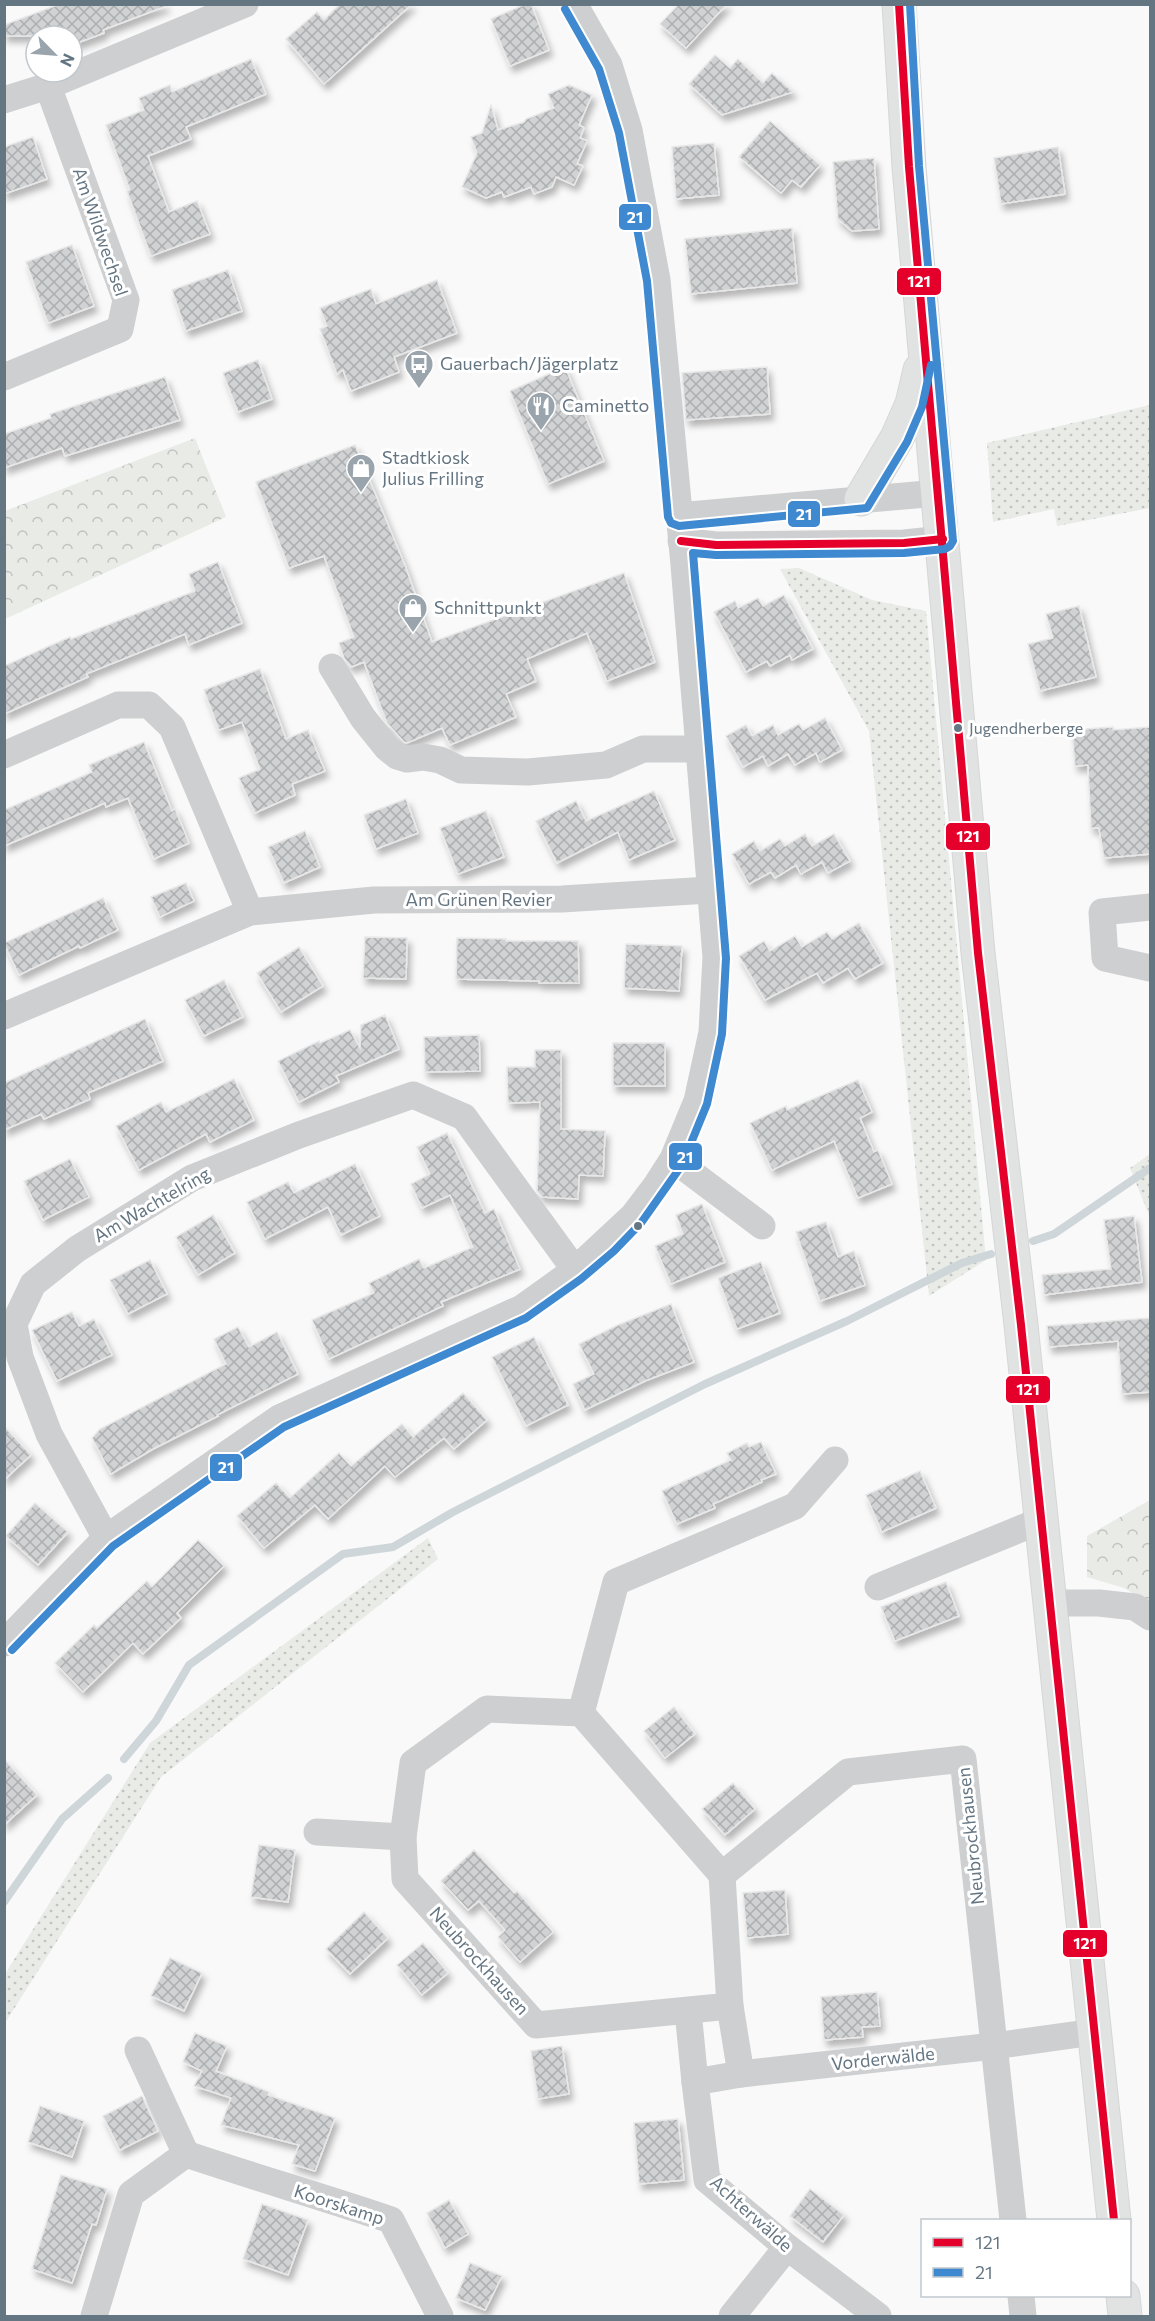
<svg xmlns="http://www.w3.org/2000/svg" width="1155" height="2321" font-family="Commissioner,sans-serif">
	<defs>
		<pattern id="grass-dots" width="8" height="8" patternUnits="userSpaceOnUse" patternTransform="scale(1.5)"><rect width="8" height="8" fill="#e8ebe6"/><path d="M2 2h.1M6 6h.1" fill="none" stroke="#c0c3c0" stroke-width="1.8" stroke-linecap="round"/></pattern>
		<pattern id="park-crowns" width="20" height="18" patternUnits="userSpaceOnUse" patternTransform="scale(1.5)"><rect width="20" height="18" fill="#e8ebe6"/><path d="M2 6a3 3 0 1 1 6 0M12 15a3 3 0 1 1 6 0" fill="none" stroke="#c0c3c0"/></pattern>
		<pattern id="building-cross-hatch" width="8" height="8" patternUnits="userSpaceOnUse" patternTransform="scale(1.5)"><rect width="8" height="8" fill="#d0d2d3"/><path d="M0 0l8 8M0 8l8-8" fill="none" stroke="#acafb1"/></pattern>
		<filter id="shadow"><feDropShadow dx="3.5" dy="6" stdDeviation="3" flood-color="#0004"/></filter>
	</defs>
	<rect width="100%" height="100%" fill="#f9f9f9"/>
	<g fill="url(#grass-dots)">
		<path d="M1150,405V508L1057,526L1054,509L993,522L987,443Z"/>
		<path d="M799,568L872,600L926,611L986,1260L929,1296L869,731L780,569Z"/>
		<path d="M1150,1154V1218L1130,1168Z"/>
		<path d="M428,1538L438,1559L161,1777L5,2023V1974L150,1743Z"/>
	</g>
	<g fill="url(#park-crowns)">
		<path d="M195,438L226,517L5,619V511Z"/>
		<path d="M1150,1500V1603L1124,1588L1087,1577V1536Z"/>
	</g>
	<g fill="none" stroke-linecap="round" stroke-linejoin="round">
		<g stroke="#ced6d9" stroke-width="8">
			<path d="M1033,1241L1054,1234L1150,1168"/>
			<path d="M124,1759L156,1721L189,1665L343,1554L393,1547L453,1512L705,1384L847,1321L962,1263L991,1254"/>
			<path d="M4,1902L62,1819L108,1778"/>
		</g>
	</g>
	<g fill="url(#building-cross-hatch)" stroke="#e8e8e8" stroke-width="1.5" filter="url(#shadow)">
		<path d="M60,4H165L166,6L103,30L104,33L72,45V36H4V25Z"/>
		<path d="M340,4H412L324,84L286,39L317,12L324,20Z"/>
		<path d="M526,4H531L549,50L510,66L491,19Z"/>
		<path d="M679,4H727L686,48L660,24Z"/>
		<path d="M715,55L730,68L738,59L763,83L772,73L793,92L722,115L689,84Z"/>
		<path d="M251,59L266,94L186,127L191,139L148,156L169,212L197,201L210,234L151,256L127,191L130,190L106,125L144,110L139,98L170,85L172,92Z"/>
		<path d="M569,85L592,95L579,125L584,128L580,138L587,141L577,164L583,166L574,185L556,177L552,187L534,194L531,187L504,197L502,192L486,198L462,187L477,153L471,137L482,133L491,105L498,130L524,122L526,119L554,108L548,94Z"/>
		<path d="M770,121L820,165L801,187L792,180L781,193L739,157Z"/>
		<path d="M33,137L47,179L4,194V147Z"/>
		<path d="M714,143L719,195L676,199L672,147Z"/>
		<path d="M1058,147L1065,194L1001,204L994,158Z"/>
		<path d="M874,158L879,229L852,231L838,219L833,162Z"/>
		<path d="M792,228L797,283L691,294L685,239Z"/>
		<path d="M72,245L94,306L48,323L26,262Z"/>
		<path d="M228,270L242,311L186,331L172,290Z"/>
		<path d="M437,280L457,333L394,357L399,372L351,391L343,370L337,374L320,329L327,326L320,308L371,289L376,304Z"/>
		<path d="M258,360L272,399L238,412L223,373Z"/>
		<path d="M565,367L604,461L548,484L510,391Z"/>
		<path d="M767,367L770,414L686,420L682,373Z"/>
		<path d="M165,377L180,420L65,456L62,448L4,468V434L51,418L50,414Z"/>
		<path d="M355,445L406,568L432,642L624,573L655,662L607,681L587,633L527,659L536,681L506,694L516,717L450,745L442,728L407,743L404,742L387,723L364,662L351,667L344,658L339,643L354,637L324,556L289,568L256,482Z"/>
		<path d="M218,562L242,623L189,645L185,634L86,674L88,677L4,714V666L70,637L71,639L195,591L189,574Z"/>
		<path d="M784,595L813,649L792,660L790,655L770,666L767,661L746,672L714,612L735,601L738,608L758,598L763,606Z"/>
		<path d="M1079,606L1096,677L1040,691L1028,644L1053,638L1046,614Z"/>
		<path d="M260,669L286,739L308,730L325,771L292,784L295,795L255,813L239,778L260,769L242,722L219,730L204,690Z"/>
		<path d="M825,718L842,750L820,762L816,753L795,765L788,754L768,766L763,756L743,767L726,736L746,725L752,736L773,725L778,735L799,724L803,730Z"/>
		<path d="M1113,727V730L1150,727V854L1104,858L1099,828H1091L1088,765L1075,766L1072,730Z"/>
		<path d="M144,742L172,811L175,809L189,843L154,859L128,798L106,807L105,803L4,846V810L92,772L89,765Z"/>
		<path d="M654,791L675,840L629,860L618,832L557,863L536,821L576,801L586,821Z"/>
		<path d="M406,799L418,833L376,849L364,815Z"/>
		<path d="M486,811L504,857L458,874L440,828Z"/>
		<path d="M305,831L320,867L284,883L268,847Z"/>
		<path d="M805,834L812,846L834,834L850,861L828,873L822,862L801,874L796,865L775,878L771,872L749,884L732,854L754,841L760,851L780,839L785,846Z"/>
		<path d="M186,883L194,901L160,917L151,897Z"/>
		<path d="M103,898L118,930L80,948L79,946L19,975L4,943Z"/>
		<path d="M859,923L883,963L855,979L848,968L823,983L817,973L765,1000L739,956L764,941L770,951L795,936L802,947L827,932L832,939Z"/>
		<path d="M365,937L407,938L406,979L363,978Z"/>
		<path d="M457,938L506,939V941H578L579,983H539V981L456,979Z"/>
		<path d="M626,944L682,946L679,991L624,988Z"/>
		<path d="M299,947L323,986L281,1012L257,973Z"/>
		<path d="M224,980L243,1017L204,1036L185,1000Z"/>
		<path d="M385,1015L399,1049L336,1076L339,1082L299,1102L278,1061L319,1041L320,1043L350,1030L360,1048L361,1025Z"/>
		<path d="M145,1019L163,1061L88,1093L90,1099L44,1119L41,1114L4,1130V1083Z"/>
		<path d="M479,1035L480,1071L425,1072L424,1037Z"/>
		<rect x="613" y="1043" width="52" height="43"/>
		<path d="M535,1050H561V1129L605,1131L603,1176L579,1175L578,1199L542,1197L537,1191L540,1102L508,1103L507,1067H535Z"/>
		<path d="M234,1079L254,1120L210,1142L206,1134L139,1170L116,1126L161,1102L166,1112Z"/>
		<path d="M858,1080L872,1112L860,1118L874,1152L878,1150L892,1184L858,1198L834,1141L772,1170L750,1123L786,1106L787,1110Z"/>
		<path d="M447,1133L485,1213L494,1209L520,1269L441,1302L443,1306L329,1359L312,1320L374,1293L369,1283L419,1259L424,1268L473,1247L450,1195L422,1208L411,1184L430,1174L417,1147Z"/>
		<path d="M70,1159L89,1197L43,1220L24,1181Z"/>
		<path d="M355,1164L380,1216L341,1235L328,1207L265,1239L247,1202L288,1182L294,1193Z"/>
		<path d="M702,1204L725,1262L671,1284L655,1246L683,1234L676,1215Z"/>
		<path d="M213,1215L235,1253L198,1275L176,1237Z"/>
		<path d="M1134,1216L1142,1282L1044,1295L1042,1275L1111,1269L1104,1220Z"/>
		<path d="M826,1222L838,1257L854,1251L865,1285L820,1301L796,1232Z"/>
		<path d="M150,1260L167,1294L128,1314L110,1280Z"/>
		<path d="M761,1262L780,1313L737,1329L718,1278Z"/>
		<path d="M671,1304L694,1362L645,1381L585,1410L573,1384L594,1374L579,1344L618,1325Z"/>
		<path d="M72,1312L79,1326L94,1319L112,1355L57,1381L32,1330Z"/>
		<path d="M1150,1318V1392L1122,1394L1118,1341L1049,1347L1047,1326Z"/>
		<path d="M238,1327L249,1347L277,1332L298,1374L217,1415L218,1416L153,1449L111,1474L92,1438L100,1429L226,1364L214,1339Z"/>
		<path d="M534,1337L568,1405L526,1426L492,1357Z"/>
		<path d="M463,1393L487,1420L454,1449L444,1438L395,1477L385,1466L328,1519L315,1505L264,1548L237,1516L276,1483L290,1498L339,1453L351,1466L402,1424L413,1437Z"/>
		<path d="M4,1426L31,1455L4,1480Z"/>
		<path d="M761,1442L776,1474L761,1480L762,1482L713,1504L715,1508L677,1524L662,1491L731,1460L727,1453L747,1443L749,1447Z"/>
		<path d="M920,1471L936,1508L882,1532L866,1495Z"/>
		<path d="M35,1503L68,1532L38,1565L6,1536Z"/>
		<path d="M198,1540L224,1566L177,1613L181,1618L143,1654L133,1643L83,1692L55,1663L94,1625L97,1628L147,1581L152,1587Z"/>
		<path d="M946,1582L959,1616L895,1641L881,1607Z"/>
		<path d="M674,1707L695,1734L665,1758L644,1731Z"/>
		<path d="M4,1759L37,1795L4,1825Z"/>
		<path d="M733,1783L755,1809L725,1835L702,1809Z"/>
		<path d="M259,1845L295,1850L288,1902L251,1897Z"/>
		<path d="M474,1850L514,1893L517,1891L553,1932L520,1962L498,1937L505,1930L479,1901L468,1910L441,1881Z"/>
		<path d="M785,1890L788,1934L747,1938L743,1893Z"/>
		<path d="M364,1912L388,1938L350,1974L326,1949Z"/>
		<path d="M423,1943L448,1973L422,1995L397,1965Z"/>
		<path d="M170,1958L202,1973L184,2011L151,1996Z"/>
		<path d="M877,1992L880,2026L862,2027L863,2037L824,2040L821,1997Z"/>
		<path d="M195,2033L227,2046L216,2071L269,2092L268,2095L335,2118L315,2171L292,2164L299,2145L221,2125L231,2098L194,2086L202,2071L183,2062Z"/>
		<path d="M562,2046L569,2094L538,2099L531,2051Z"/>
		<path d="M142,2096L158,2131L120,2150L103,2116Z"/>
		<path d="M40,2106L84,2121L72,2157L28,2142Z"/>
		<path d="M678,2119L684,2180L639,2184L634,2123Z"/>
		<path d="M61,2175L107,2189L96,2225L92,2224L72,2283L32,2269Z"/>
		<path d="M810,2189L844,2215L823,2242L790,2216Z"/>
		<path d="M449,2200L468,2234L445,2248L427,2213Z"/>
		<path d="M262,2204L308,2220L288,2275L243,2259Z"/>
		<path d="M470,2263L502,2276L485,2310L456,2298Z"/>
	</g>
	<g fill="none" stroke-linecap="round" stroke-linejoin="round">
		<g stroke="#d5d6d7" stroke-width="35">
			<g id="major">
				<path d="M899,4L909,167L978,953L1021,1325L1114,2220"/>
				<path d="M861,499L897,438L912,404L920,370"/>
				<path d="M1123,2296L1125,2316"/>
			</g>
		</g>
		<g stroke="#cecfd0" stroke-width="27">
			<path d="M4,100L48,86L245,4"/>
			<path d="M4,377L120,329L126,300L48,86"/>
			<path d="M678,516L938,493"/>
			<path d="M681,541L716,545L904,543L943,539"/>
			<path d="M332,667L363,718L387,748L397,756L407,759L423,757L440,760L461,770L528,772L606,765L643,749H698"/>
			<path d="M4,755L118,705H149L172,727L250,912"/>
			<path d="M1150,907L1102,912L1105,958L1150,968"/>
			<path d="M4,1016L250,912L374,900L562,899L709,890"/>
			<path d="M673,1159L762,1226"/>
			<path d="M835,1460L795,1506L616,1582L581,1713L722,1875L848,1772L963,1759L1013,2220"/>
			<path d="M106,1538L49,1434L20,1357L14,1324L33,1284L77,1249L192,1178L299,1135L413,1095L464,1117L575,1270"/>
			<path d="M878,1587L1042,1520"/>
			<path d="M1051,1603H1099L1135,1607L1150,1617"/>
			<path d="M4,1643L106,1538L279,1418L522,1308L575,1270L633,1216L655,1187L673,1159L697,1101L712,1032L716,957L684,565L657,280L629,130L609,65L574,4"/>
			<path d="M581,1713L487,1709L413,1763L403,1837L405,1879L536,2025L730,2006L722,1875"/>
			<path d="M317,1832L403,1837"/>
			<path d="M730,2006L741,2074L994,2046L1094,2032"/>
			<path d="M688,2011L695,2082"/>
			<path d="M138,2050L186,2154"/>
			<path d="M741,2074L695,2082L707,2180L787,2247L878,2316"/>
			<path d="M1021,2296L1023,2316"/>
			<path d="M94,2316L131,2194L186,2154C254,2177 323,2197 391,2220L440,2316"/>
			<path d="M732,2316L787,2247"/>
		</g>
		<use href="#major" stroke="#e1e2e2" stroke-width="33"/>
		<g stroke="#fff" stroke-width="12">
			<g id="bus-1">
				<path d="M899,4L909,167L978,953L1021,1325L1114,2220"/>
				<path d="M681,541L716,545L904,543L943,539"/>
			</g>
		</g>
		<g stroke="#fff" stroke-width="12">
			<g id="bus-2">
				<path d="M565,9L599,69L619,133L647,281L668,517L671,523L679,526L867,508L907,442L922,407L931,365"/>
				<path d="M12,1650L113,1546L284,1427L526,1318L581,1279L614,1251L641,1223L682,1165L707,1104L722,1034L726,958L693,553L716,555L904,553L945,549L950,546L953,541L919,166L910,4"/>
			</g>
		</g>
		<use href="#bus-1" stroke="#e4002b" stroke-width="8"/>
		<use href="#bus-2" stroke="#3f89d0" stroke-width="8"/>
	</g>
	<defs>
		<g id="bus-pin" transform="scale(1.5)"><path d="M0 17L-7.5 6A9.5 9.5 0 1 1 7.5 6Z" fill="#99a4ac" stroke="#fff"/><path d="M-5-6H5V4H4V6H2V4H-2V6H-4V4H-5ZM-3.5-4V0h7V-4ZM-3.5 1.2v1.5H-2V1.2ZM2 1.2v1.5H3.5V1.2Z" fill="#fff"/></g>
		<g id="restaurant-pin" transform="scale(1.5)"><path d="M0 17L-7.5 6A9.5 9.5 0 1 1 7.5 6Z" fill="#99a4ac" stroke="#fff"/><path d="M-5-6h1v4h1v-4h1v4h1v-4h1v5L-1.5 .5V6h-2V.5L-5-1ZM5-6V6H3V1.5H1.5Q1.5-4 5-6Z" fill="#fff"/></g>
		<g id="shop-pin" transform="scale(1.5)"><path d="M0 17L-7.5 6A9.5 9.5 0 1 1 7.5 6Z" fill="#99a4ac" stroke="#fff"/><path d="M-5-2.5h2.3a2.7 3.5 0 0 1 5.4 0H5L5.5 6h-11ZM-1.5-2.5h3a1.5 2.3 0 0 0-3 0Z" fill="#fff"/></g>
	</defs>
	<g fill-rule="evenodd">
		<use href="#bus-pin" x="419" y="364"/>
		<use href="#restaurant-pin" x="541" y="406"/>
		<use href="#shop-pin" x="361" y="468"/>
		<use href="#shop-pin" x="413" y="608"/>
	</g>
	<g fill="#657683" stroke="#fff" stroke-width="2">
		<circle cx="958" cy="728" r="5"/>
		<circle cx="638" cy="1226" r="5"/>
	</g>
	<g text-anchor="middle" stroke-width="6" stroke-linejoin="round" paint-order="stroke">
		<g font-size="16" fill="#657683" stroke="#fff" text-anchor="start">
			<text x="969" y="734">Jugendherberge</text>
		</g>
		<g font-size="18" fill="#657683" stroke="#fff">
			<text transform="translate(100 232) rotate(71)" y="6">Am Wildwechsel</text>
			<text x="479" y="906">Am Grünen Revier</text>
			<text transform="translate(152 1205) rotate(-30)" y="6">Am Wachtelring</text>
			<text transform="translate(971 1836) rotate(-96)" y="6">Neubrockhausen</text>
			<text transform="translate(479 1961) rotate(48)" y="6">Neubrockhausen</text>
			<text transform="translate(883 2059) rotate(-6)" y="6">Vorderwälde</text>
			<text transform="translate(339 2205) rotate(18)" y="6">Koorskamp</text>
			<text transform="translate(751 2214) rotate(42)" y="6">Achterwälde</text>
		</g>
		<g font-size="18" fill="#657683" stroke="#fff" text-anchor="start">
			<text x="440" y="370">Gauerbach/Jägerplatz</text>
			<text x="562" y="412">Caminetto</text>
			<text x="382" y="464">Stadtkiosk<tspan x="382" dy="21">Julius Frilling</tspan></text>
			<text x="434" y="614">Schnittpunkt</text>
		</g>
	</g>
	<g stroke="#fff" stroke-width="2">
		<rect x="618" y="203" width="34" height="28" rx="6" fill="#3f89d0"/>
		<rect x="896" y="267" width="46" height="29" rx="6" fill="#e4002b"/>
		<rect x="787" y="500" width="34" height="28" rx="6" fill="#3f89d0"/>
		<rect x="945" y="822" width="46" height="29" rx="6" fill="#e4002b"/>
		<rect x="668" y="1142" width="35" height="29" rx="6" fill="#3f89d0"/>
		<rect x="1005" y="1375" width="46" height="29" rx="6" fill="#e4002b"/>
		<rect x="209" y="1453" width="34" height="29" rx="6" fill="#3f89d0"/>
		<rect x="1062" y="1929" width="46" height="29" rx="6" fill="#e4002b"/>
	</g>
	<g font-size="16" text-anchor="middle" font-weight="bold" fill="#fff">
		<text x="635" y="223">21</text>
		<text x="919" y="287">121</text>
		<text x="804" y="520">21</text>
		<text x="968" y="842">121</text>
		<text x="685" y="1163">21</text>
		<text x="1028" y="1395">121</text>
		<text x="226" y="1473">21</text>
		<text x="1085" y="1949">121</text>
	</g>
	<rect width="1155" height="2321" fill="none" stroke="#657683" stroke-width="12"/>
	<rect x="921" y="2219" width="210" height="78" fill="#ffffff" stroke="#c1c8cd" stroke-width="1.5"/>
	<rect x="933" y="2238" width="30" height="9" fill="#e4002b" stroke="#c1c8cd" stroke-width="1.5"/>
	<text x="975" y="2249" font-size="18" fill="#657683">121</text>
	<rect x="933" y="2268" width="30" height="9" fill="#3f89d0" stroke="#c1c8cd" stroke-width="1.5"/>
	<text x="975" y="2279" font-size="18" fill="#657683">21</text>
	<g transform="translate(54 54) rotate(115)"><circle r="28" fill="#ffffff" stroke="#c1c8cd" stroke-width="1.5"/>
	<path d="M0-4.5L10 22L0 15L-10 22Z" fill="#99a4ac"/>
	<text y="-9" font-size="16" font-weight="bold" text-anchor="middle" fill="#657683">N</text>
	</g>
</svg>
